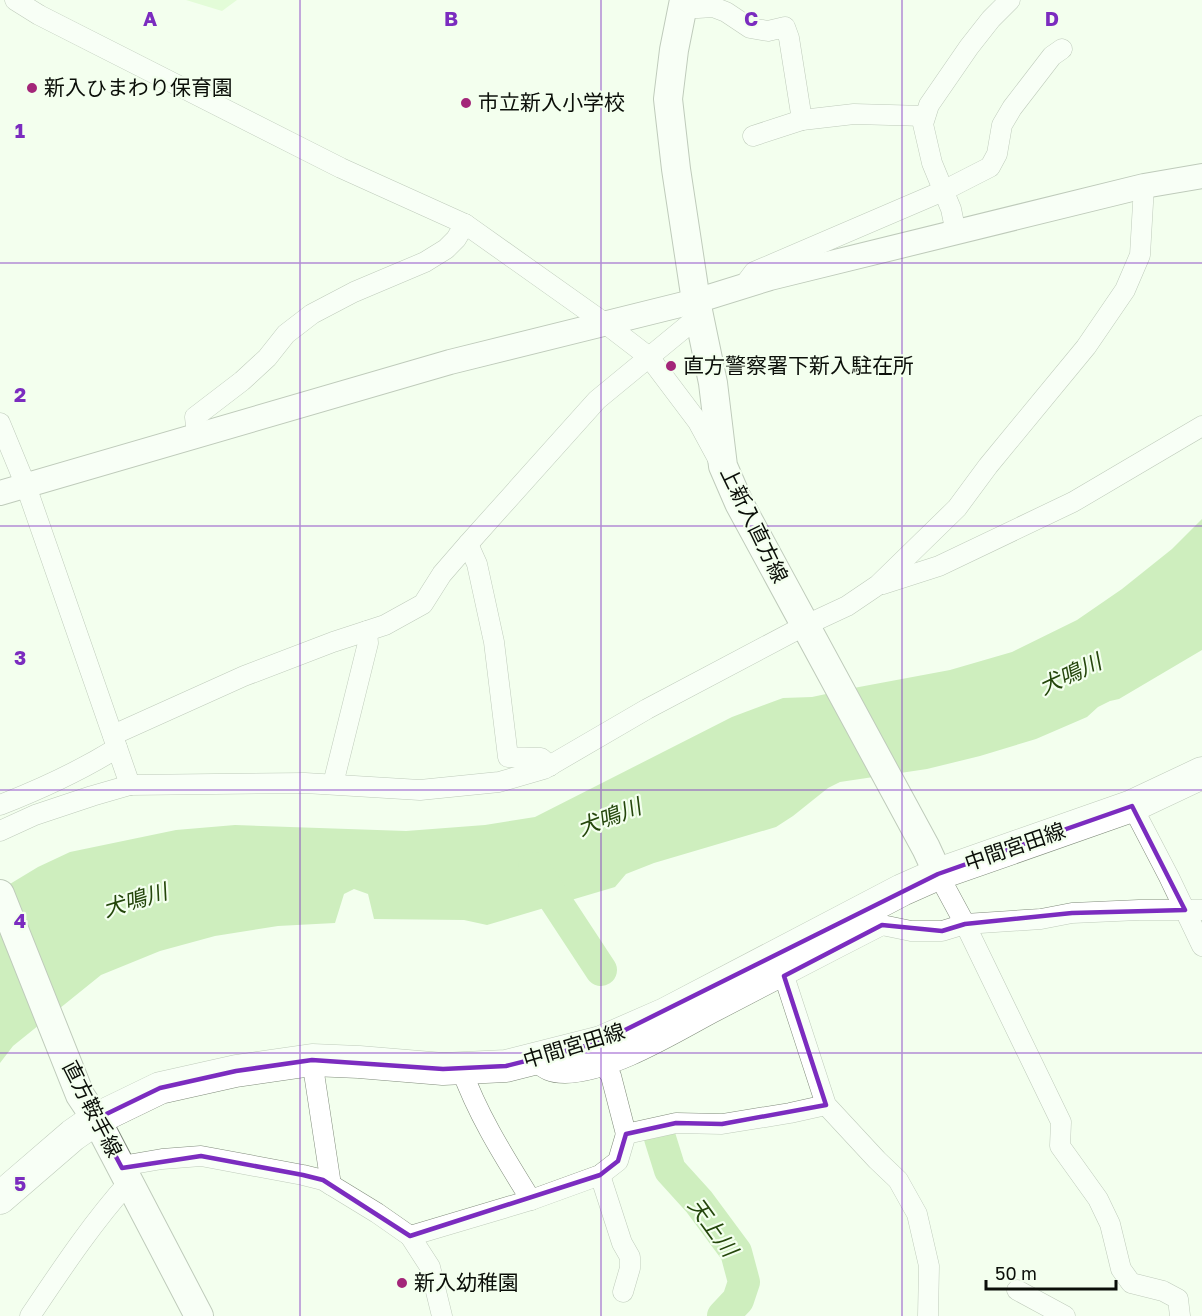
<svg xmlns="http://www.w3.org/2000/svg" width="1202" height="1316" font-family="'Golos Text','Noto Sans JP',sans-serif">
	<rect width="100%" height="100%" fill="#f3ffee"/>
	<path fill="#d1f9bc" d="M186,0H237L222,11Z"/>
	<path fill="#a2d984" d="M1202,519V650L1119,699L1110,701L1098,707L1087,717L1036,739L980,756L927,769L840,782L828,788L793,816L776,827L654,863L626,874L615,887L487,925L464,920L374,919L368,894L354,889L344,894L335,923L278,926L215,936L160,951L101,975L13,1046L0,1063V890L38,867L70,852L176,830L235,825L406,831L485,825L535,817L732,717L783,698L812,697L859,687L950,670L1012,652L1077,620L1122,589L1172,549Z"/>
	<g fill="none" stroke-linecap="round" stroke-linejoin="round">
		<g stroke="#a2d984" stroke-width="32">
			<path d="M534,868L601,970"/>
			<path d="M660,1138L670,1170L699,1202L736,1252L744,1282L738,1300L723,1316"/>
		</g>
		<g stroke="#818c7c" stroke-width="21">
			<g id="minor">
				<path d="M15,0L39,15L341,168L465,224L606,324L649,357L698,422L718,459"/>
				<path d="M682,9L713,7L726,12L750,28L768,31L785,27L789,38L802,120L854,114L925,116"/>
				<path d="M753,136L802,120"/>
				<path d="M956,233L951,209L932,163L923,124L929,105L969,47L991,19L1010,0"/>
				<path d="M748,280L754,272L943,191L990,167L997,154L1002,125L1012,108L1052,56L1062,49"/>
				<path d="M0,423L26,486L130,785"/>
				<path d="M197,436L195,417L242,381L267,358L286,334L312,314L354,292L425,262L446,249L456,239L465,224"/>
				<path d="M468,544L477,564L494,642L508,757L541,758L550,766"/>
				<path d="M883,584L939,566L1073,502L1202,426"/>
				<path d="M113,735L244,676L333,642L385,625L423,604L442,574L468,544L597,400L699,316"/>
				<path d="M333,784L368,643L367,631"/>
				<path d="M0,805C41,789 80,771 117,748"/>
				<path d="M1132,806L1169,877L1202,946"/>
				<path d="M0,831L35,815L92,796L130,785L305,783L420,790L499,782L544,769L647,709L804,626L847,606L878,585L957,508L988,466L1086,347L1125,290L1140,255L1144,186"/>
				<path d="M938,874L965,924L1061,1122L1060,1146L1098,1199L1110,1224L1121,1269L1131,1283L1163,1291L1178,1299L1180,1316"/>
				<path d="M784,976L826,1105L877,1160L898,1180L917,1214L929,1266L928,1316"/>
				<path d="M312,1060L331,1185"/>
				<path d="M533,1060C545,1069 549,1073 565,1073C611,1072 671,1035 712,1013C768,984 825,954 882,925L911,931H942L965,924L1041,919L1072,913L1139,910H1202"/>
				<path d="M604,1065L611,1076L626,1134"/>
				<path d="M461,1068C478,1116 505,1158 531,1200"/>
				<path d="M122,1168L133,1164L162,1159L201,1156L303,1175L323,1180L377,1213L410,1236"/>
				<path d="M600,1175L622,1243L630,1257V1268L623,1292"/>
				<path d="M1017,1290L1065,1316"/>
				<path d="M30,1316C61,1270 92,1223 129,1182"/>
				<path d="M442,1316L430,1267L410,1236L531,1200L600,1175L618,1161L626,1134L676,1123L722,1124L790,1113L826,1105"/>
			</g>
		</g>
		<g stroke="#818c7c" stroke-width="26">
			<path id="tertiary" d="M0,493L450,362L696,301L770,278L1144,186L1202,176"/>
		</g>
		<g stroke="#818c7c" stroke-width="30">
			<g id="secondary">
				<path d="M684,0L674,50L668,99L676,169L696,301L713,383L723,466L739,503L926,848L938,874"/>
				<path d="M0,894L80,1095L96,1119L199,1316"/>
			</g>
		</g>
		<g stroke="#818c7c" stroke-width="33">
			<path id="primary" d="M0,1198L73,1135L96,1119L160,1088L236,1071L312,1060L359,1062L443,1069L506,1066L601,1042L665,1014L902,890L938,874L1132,806L1202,773"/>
		</g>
		<use href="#minor" stroke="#fff" stroke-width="20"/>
		<use href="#tertiary" stroke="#fff" stroke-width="24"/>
		<use href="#secondary" stroke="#fff" stroke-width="28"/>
		<use href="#primary" stroke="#fff" stroke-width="32"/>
	</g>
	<path d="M0 0H1202V1316H0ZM1132,806L1185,910L1072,913L965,924L942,931L882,925L784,976L826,1105L722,1124L676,1123L626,1134L618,1161L600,1175L410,1236L323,1180L303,1175L201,1156L122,1168L96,1119L160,1088L236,1071L312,1060L443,1069L506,1066L601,1042L938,874Z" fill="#f3ffee" fill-opacity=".55" fill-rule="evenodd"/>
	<path fill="none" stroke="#7b2cbf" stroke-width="4.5" stroke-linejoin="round" d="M1132,806L1185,910L1072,913L965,924L942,931L882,925L784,976L826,1105L722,1124L676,1123L626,1134L618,1161L600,1175L410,1236L323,1180L303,1175L201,1156L122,1168L96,1119L160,1088L236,1071L312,1060L443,1069L506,1066L601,1042L938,874Z"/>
	<path fill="none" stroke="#7b2cbf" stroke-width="1.5" stroke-opacity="0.55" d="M300,0V1316M601,0V1316M902,0V1316M0,263H1202M0,526H1202M0,790H1202M0,1053H1202"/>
	<g fill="#a32679" stroke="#f3ffee" stroke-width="2">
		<circle cx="32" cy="88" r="6"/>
		<circle cx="466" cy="103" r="6"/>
		<circle cx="671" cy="366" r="6"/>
		<circle cx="402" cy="1283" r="6"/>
	</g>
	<g text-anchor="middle" stroke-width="4.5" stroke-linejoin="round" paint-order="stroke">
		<g font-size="21" fill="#0b0f09" stroke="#f3ffee" text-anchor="start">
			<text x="44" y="95">新入ひまわり保育園</text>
			<text x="478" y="110">市立新入小学校</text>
			<text x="683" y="373">直方警察署下新入駐在所</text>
			<text x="414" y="1290">新入幼稚園</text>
		</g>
		<g font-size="21" fill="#0b0f09" stroke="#f3ffee">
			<text transform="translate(754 525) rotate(64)" y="7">上新入直方線</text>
			<text transform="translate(1015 847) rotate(-19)" y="7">中間宮田線</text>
			<text transform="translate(574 1046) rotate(-17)" y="7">中間宮田線</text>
			<text transform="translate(92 1109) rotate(63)" y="7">直方鞍手線</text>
		</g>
		<g font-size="22" font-style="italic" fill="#24460b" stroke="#f3ffee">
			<text transform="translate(1070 674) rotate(-25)" y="8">犬鳴川</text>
			<text transform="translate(609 817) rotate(-21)" y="8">犬鳴川</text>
			<text transform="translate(135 900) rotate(-17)" y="8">犬鳴川</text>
			<text transform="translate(713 1227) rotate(54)" y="8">天上川</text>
		</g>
	</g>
	<g font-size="20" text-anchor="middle" font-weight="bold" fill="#7b2cbf" stroke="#f3ffee" stroke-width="4.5" stroke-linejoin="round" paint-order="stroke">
		<text x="150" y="26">A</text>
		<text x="451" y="26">B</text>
		<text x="751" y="26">C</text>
		<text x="1052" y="26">D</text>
		<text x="20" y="138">1</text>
		<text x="20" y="402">2</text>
		<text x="20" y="665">3</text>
		<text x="20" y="928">4</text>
		<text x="20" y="1191">5</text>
	</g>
	<path d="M986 1280v9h130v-9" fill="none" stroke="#0b0f09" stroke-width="3"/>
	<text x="995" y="1280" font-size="18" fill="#0b0f09" stroke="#f3ffee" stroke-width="4.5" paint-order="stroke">50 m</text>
</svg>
